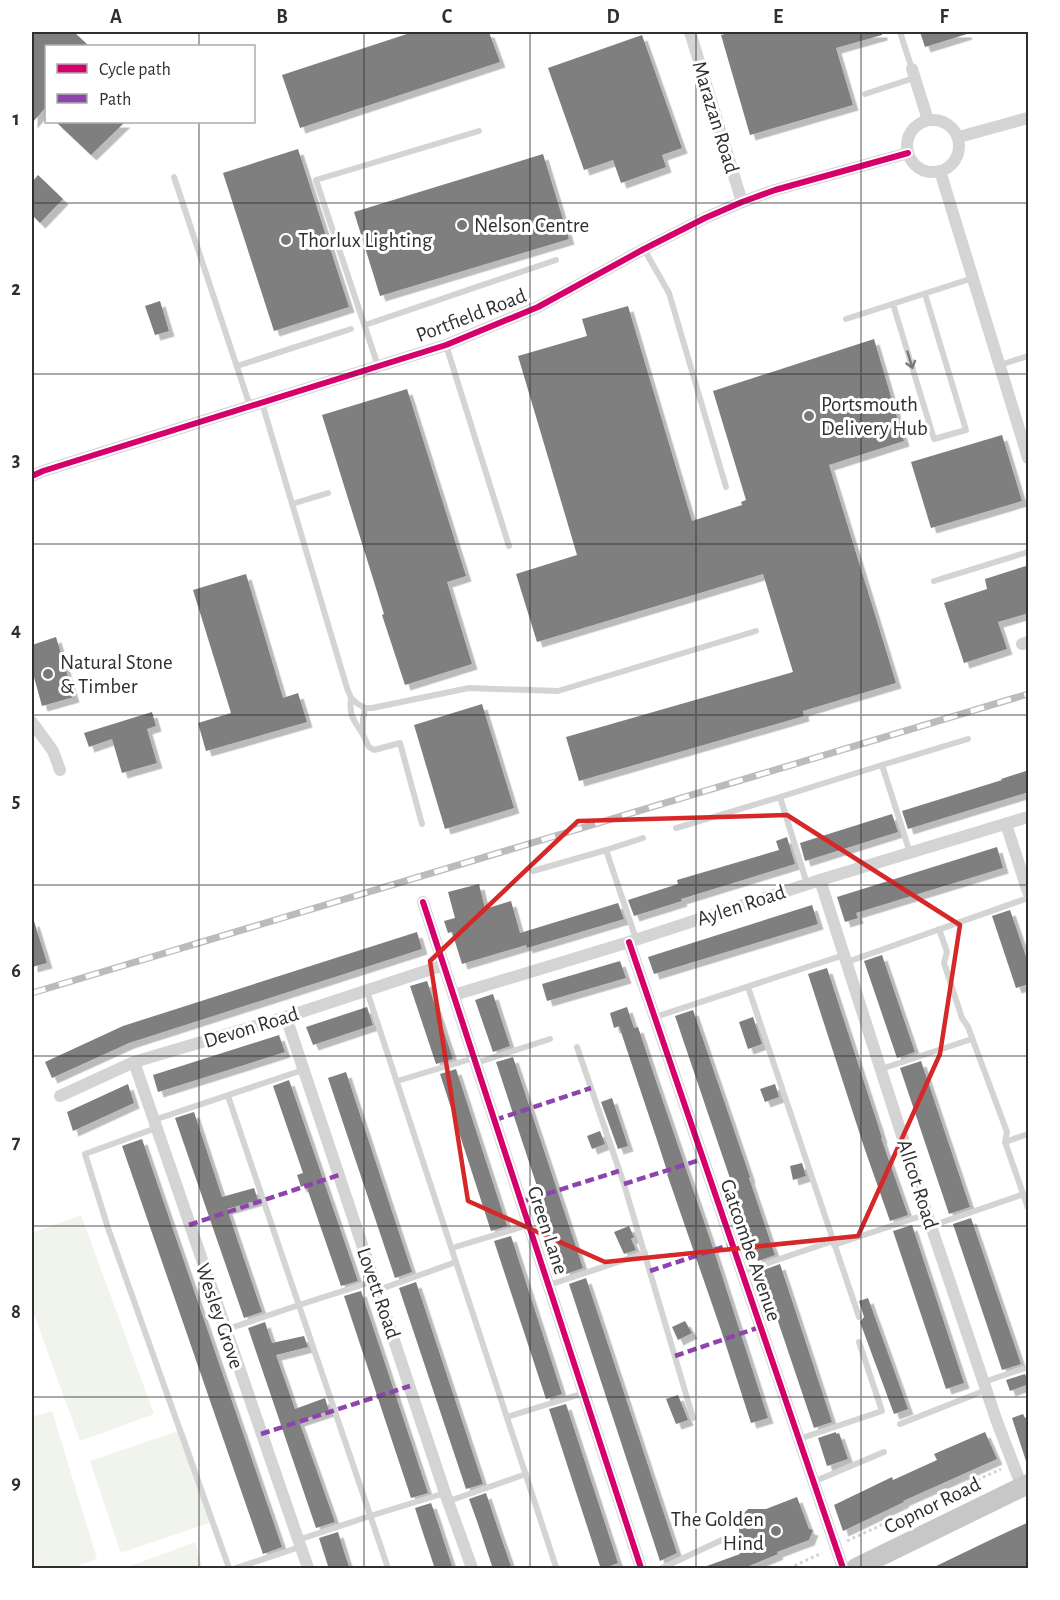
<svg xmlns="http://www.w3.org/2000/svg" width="1060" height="1600" font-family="'Alegreya Sans',sans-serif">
	<defs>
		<filter id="shadow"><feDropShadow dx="5.5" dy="5.5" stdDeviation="0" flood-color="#0004"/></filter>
	</defs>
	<rect width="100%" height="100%" fill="#fff"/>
	<g fill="#f0f4ed">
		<path d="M81,1215L154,1414L80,1441L32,1309V1233Z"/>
		<path d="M52,1411L97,1559L71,1568H32V1417Z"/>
		<path d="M184,1429L215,1521L121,1553L90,1461Z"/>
		<path d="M195,1542L203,1568H125Z"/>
	</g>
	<g fill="#7f7f7f" filter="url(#shadow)">
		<path d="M32,32H74L89,46H46V107L32,123Z"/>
		<path d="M413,32H489L500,62L300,128L282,75Z"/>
		<path d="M732,32H882V35L836,48L853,105L750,135L721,35Z"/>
		<path d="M920,32H966L967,34L925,47Z"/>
		<path d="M642,35L682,148L662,155L666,167L621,183L613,160L584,170L548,68Z"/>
		<path d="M56,122H125L91,155Z"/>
		<path d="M298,149L349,307L274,331L223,173Z"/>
		<path d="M543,154L569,239L380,296L354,212Z"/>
		<path d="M38,175L63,199L40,223L32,215V182Z"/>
		<path d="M160,301L169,331L155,335L145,306Z"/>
		<path d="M628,306L692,521L742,505L741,502L746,500L713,391L874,339L904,441L829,465L896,683L803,711L804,716L579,781L566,737L793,672L763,574L537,642L516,574L577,555L518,356L587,336L582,319Z"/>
		<path d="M407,389L466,576L447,582L472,664L405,685L382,615L384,614L322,415Z"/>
		<path d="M1002,435L1022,501L931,528L911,462Z"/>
		<path d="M1029,565V613L998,622L1007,649L964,663L944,603L987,589L985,579Z"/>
		<path d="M246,574L283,698L298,693L307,722L206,751L198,723L231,713L193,590Z"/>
		<path d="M56,637L74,697L42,706L32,670V645Z"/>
		<path d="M482,704L514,808L445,829L414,725Z"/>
		<path d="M152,712L156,726L147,729L157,763L122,773L112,739L89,747L84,733Z"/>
		<path d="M1029,770V792L908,829L902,811L1002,780L1001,779Z"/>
		<path d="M892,814L898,832L805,861L800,843Z"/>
		<path d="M787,837L795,864L681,899L682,901L634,916L628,900L678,884L677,880L779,850L776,841Z"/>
		<path d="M997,847L1003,868L856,913L858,918L845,922L837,897Z"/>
		<path d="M479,884L485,909L511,901L520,933L618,903L624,919L527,948L526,945L462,964L452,932L448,933L444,921L455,918L448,892Z"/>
		<path d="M812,905L818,924L654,974L648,957Z"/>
		<path d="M1010,910L1029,965V984L1016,988L992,916Z"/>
		<path d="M32,921H34L47,963L32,967Z"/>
		<path d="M417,932L422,949L129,1043L52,1078L45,1062L123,1026Z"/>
		<path d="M882,955L915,1052L897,1058L864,961Z"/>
		<path d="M620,961L626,978L547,1001L542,984Z"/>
		<path d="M827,968L878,1125L882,1138H881L908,1215L890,1221L864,1147L808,974Z"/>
		<path d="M427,981L453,1059L436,1064L410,986Z"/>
		<path d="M493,994L510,1046L493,1052L475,1000Z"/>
		<path d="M367,1007L373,1025L313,1045L306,1027Z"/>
		<path d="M627,1007L634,1028L638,1027L657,1084L713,1248L768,1418L751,1423L721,1330L667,1174H668L658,1143L619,1026L614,1028L610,1013Z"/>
		<path d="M693,1010L750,1177L749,1178L775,1255L758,1261L675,1016Z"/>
		<path d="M753,1017L762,1044L748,1049L739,1022Z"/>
		<path d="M279,1035L285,1052L158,1092L153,1075Z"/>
		<path d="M513,1057L583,1268L566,1274L496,1062Z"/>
		<path d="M921,1061L970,1207L949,1214L900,1068Z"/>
		<path d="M456,1069L507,1226L491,1231L440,1074Z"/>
		<path d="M346,1072L412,1272L395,1278L328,1078Z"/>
		<path d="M289,1080L358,1281L341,1286L306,1185L301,1187L297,1175L303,1173L273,1086Z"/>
		<path d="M128,1084L134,1103L73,1131L67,1112Z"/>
		<path d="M775,1084L779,1097L765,1102L760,1089Z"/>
		<path d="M612,1098L628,1146L618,1149L601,1102Z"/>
		<path d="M194,1112L222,1197L254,1188L258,1200L227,1209L262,1312L244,1318L175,1118Z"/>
		<path d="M600,1131L605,1144L592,1149L587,1136Z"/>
		<path d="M142,1139L282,1547L263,1554L122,1146Z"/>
		<path d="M802,1163L806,1176L793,1180L790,1166Z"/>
		<path d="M971,1218L1021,1364L1002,1370L953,1224Z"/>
		<path d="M912,1225L964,1383L946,1389L893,1231Z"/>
		<path d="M629,1226L634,1237L631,1239L636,1250L624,1254L614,1232Z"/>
		<path d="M511,1236L562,1394L546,1399L494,1241Z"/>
		<path d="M780,1264L832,1422L814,1428L761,1271Z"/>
		<path d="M586,1278L677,1553L660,1561L569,1284Z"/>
		<path d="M416,1282L483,1484L466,1489L399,1288Z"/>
		<path d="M361,1291L428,1493L411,1498L344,1296Z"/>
		<path d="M868,1298L908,1409L894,1414L860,1322L864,1317L859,1301Z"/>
		<path d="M685,1321L692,1333L678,1340L672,1327Z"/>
		<path d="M265,1322L272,1343L304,1336L308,1347L276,1355L295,1409L325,1398L329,1411L299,1421L335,1522L316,1528L248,1328Z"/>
		<path d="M1025,1374L1029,1384L1010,1391L1006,1380Z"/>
		<path d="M678,1395L688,1420L676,1424L666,1399Z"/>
		<path d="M566,1404L618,1563L602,1569H601L549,1409Z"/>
		<path d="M1023,1414L1025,1418L1029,1416V1460L1026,1461L1012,1418Z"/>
		<path d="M836,1432V1434L839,1433L848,1459L827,1466L818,1438Z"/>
		<path d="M985,1432L997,1459L903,1501L904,1502L843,1531L834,1505L892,1477L893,1480L937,1460L934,1454Z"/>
		<path d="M486,1493L498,1529L512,1569H493L477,1521L469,1499Z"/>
		<path d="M797,1497L809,1529L813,1530L809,1540L777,1552L778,1554L742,1569H704V1567L740,1554L735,1542L740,1540L738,1519L748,1509H766Z"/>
		<path d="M431,1503L434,1511L453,1569H435L422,1530L415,1508Z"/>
		<path d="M1029,1522V1569H930L988,1541Z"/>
		<path d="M338,1532L345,1555L350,1569H329L319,1538Z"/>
	</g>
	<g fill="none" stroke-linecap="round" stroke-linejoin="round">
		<g stroke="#d4d4d4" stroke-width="3" stroke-dasharray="3 3" stroke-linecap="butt">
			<path d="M847,1541L1001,1469"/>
			<path d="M789,1568L822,1553"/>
		</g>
		<g stroke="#d4d4d4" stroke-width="6">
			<path d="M900,32L912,69"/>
			<path d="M865,94L914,78"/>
			<path d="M174,177L250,406"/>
			<path d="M644,249L669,293L726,487"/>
			<path d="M893,304L934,439L966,430L925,294"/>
			<path d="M846,319L973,278"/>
			<path d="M365,325L556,260"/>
			<path d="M446,345L509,546"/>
			<path d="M1000,365L1028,356"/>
			<path d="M237,366L351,329"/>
			<path d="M378,366L316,180L479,131"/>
			<path d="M262,403L347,688L351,698L358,704L365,708H372L469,688L558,691L756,631"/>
			<path d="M292,504L328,493"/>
			<path d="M934,581L1028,552"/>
			<path d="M351,698C349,716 353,719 362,733C365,737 366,742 369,747L374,750L400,743L422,824"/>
			<path d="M363,734V719L365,708"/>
			<path d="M882,765L968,739"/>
			<path d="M780,797L882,765L910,853"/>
			<path d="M676,828L780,797L807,884"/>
			<path d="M606,850L643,838"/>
			<path d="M533,871L606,850L636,939"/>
			<path d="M939,929L947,952L944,963L962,1018L968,1027L1007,1132L1005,1142L1028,1208"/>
			<path d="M847,962L1028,898"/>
			<path d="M748,987L859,1317"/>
			<path d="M367,991L556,1567"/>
			<path d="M655,1017L844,955"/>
			<path d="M577,1047L624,1184L693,1418"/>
			<path d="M476,1063L550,1039"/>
			<path d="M881,1069L972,1039"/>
			<path d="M397,1081L474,1058"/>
			<path d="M228,1096L388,1568"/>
			<path d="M154,1120L303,1070"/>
			<path d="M156,1128L85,1154L108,1228L229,1568"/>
			<path d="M1005,1142L1028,1134"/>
			<path d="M931,1226L1024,1194"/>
			<path d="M834,1245L927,1214"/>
			<path d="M452,1248L528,1225"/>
			<path d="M741,1272L833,1241"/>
			<path d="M549,1285L645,1253"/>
			<path d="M378,1290L456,1262"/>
			<path d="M225,1330L299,1305L374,1281"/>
			<path d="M984,1382L1028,1367"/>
			<path d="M507,1417L584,1393"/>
			<path d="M900,1424L986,1390"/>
			<path d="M799,1439L882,1411L859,1342"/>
			<path d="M813,1482L884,1452"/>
			<path d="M449,1501L526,1474"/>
			<path d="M298,1540L370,1516L445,1493"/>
			<path d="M236,1568L300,1547"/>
			<path d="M662,1568L724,1539"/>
		</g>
		<g stroke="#d4d4d4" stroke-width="12">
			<path d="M690,32L742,202"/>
			<path d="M912,69L928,120"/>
			<circle cx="933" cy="146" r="26"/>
			<path d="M959,137L1028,118"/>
			<path d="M940,171L1028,458"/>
			<path d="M32,476L43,471L446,345L538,307L644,249L705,218L742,202L775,190L908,153"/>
			<path d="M1022,644L1028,642"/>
			<path d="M32,722L53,751L60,770"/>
			<path d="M1006,824L1028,892"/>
			<path d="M820,880L931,1226L996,1419L1022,1487"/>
			<path d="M423,902L641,1568"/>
			<path d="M629,942L843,1568"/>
			<path d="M454,995L629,942L820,880L1028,817"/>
			<path d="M286,1017L445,1493L472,1568"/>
			<path d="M134,1062L308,1568"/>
			<path d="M60,1096L134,1062L286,1017L444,965"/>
		</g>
		<path stroke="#c7c7c7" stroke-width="20" d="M856,1568L1028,1484"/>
		<g stroke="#bbb" stroke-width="7">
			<path id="rail" d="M32,993L1028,694"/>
		</g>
		<use href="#rail" stroke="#fff" stroke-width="4.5" stroke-dasharray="14" stroke-linecap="butt"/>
		<g stroke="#8e44ad" stroke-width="4.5" stroke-dasharray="9 4.5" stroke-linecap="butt">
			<path d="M495,1120L591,1088"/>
			<path d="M624,1184L703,1159"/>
			<path d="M521,1202L619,1171"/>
			<path d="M189,1225L339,1175"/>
			<path d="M650,1271L732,1244"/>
			<path d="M675,1356L760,1327"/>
			<path d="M261,1434L410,1386"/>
		</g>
		<g stroke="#fff" stroke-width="10">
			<g id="cycleway">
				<path d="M32,476L43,471L446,345L538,307L644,249L705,218L742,202L775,190L908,153"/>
				<path d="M423,902L641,1568"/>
				<path d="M629,942L843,1568"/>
			</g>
		</g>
		<use href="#cycleway" stroke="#d6006c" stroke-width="6"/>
	</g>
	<defs><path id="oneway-shaft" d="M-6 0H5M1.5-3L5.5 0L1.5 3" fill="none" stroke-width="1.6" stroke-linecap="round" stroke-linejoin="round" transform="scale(1.5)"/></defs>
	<use stroke="#797979" href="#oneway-shaft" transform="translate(910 360) rotate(73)"/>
	<path fill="none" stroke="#d62828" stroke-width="4.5" stroke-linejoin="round" d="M787,815L960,925L940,1054L858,1236L605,1262L468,1201L430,961L578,821Z"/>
	<path fill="none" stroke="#2f2f2f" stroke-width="1.5" stroke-opacity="0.55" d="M199,32V46M364,32V1568M530,32V1568M696,32V1568M861,32V1568M199,122V1568M32,203H1028M32,374H1028M32,544H1028M32,715H1028M32,885H1028M32,1056H1028M32,1226H1028M32,1397H1028"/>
	<g fill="#787878" stroke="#fff" stroke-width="2">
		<circle cx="462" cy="225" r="6"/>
		<circle cx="286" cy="240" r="6"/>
		<circle cx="809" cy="416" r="6"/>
		<circle cx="48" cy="674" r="6"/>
		<circle cx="776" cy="1531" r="6"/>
	</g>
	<g text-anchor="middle" stroke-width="6" stroke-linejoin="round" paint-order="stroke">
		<g font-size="21" fill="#2f2f2f" stroke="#fff">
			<text transform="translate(716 117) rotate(73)" y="7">Marazan Road</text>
			<text transform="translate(471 315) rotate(-21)" y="7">Portfield Road</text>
			<text transform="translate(741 905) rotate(-18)" y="7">Aylen Road</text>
			<text transform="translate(251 1027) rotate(-17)" y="7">Devon Road</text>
			<text transform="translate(918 1184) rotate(72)" y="7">Allcot Road</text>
			<text transform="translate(548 1230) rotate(72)" y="7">Green Lane</text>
			<text transform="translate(751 1250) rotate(71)" y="7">Gatcombe Avenue</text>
			<text transform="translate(379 1293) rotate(71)" y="7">Lovett Road</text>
			<text transform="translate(220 1316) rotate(71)" y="7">Wesley Grove</text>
			<text transform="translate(932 1505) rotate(-26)" y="7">Copnor Road</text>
		</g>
		<g font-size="21" fill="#2f2f2f" stroke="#fff" text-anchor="start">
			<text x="474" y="232">Nelson Centre</text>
			<text x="298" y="247">Thorlux Lighting</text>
			<text x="821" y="411">Portsmouth<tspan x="821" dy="24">Delivery Hub</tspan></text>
			<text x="60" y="669">Natural Stone<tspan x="60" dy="24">&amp; Timber</tspan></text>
			<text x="764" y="1526" text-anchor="end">The Golden<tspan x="764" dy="24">Hind</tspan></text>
		</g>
	</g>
	<rect width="1060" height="1600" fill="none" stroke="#ffffff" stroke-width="66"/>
	<rect x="45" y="45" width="210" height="78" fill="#ffffff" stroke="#acacac" stroke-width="1.5"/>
	<rect x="57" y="64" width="30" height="9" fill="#d6006c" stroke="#acacac" stroke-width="1.5"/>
	<text x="99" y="75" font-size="18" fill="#2f2f2f">Cycle path</text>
	<rect x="57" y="94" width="30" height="9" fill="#8e44ad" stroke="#acacac" stroke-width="1.5"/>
	<text x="99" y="105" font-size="18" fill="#2f2f2f">Path</text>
	<rect x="33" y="33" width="994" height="1534" fill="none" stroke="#2f2f2f" stroke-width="2"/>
	<g font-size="20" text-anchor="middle" font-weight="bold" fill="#2f2f2f">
		<text x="116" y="23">A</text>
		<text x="282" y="23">B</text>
		<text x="447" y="23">C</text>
		<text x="613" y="23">D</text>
		<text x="778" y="23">E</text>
		<text x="944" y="23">F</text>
		<text x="16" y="125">1</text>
		<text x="16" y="295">2</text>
		<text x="16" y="466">3</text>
		<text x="16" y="636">4</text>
		<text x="16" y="807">5</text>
		<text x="16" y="977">6</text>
		<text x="16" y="1148">7</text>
		<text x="16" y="1318">8</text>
		<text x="16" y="1489">9</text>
	</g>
</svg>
